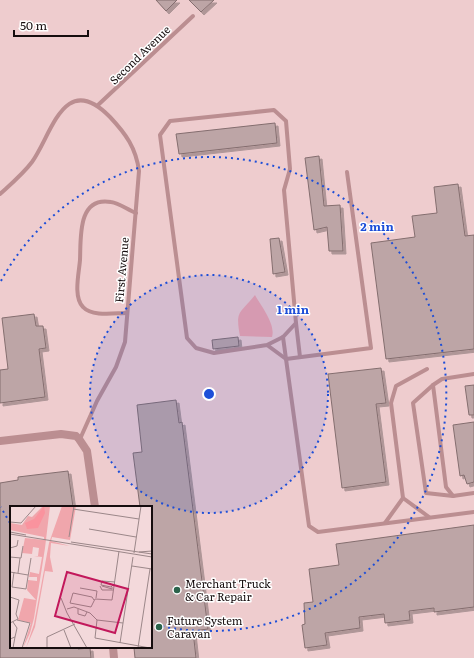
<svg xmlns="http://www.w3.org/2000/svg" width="474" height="658" font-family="Literata,serif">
	<defs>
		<filter id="shadow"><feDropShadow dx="3" dy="3" stdDeviation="0" flood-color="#0004"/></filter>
	</defs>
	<rect width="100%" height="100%" fill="#f3d9db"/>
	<path fill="#eeccce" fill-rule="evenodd" d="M0,0H474V658H0ZM11,507H151V647H11Z"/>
	<path fill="#f0a6ac" d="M255,295C261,306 276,324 272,337L240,336C235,310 240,314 255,295Z"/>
	<g fill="#bda5a6" stroke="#846e6f" filter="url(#shadow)">
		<path d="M156,0H177L166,11Z"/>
		<path d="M189,0H214L201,12Z"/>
		<path d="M275,123L277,143L179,154L176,134Z"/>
		<path d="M319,156L324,206L340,205L343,251H329L327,227L314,230L305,158Z"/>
		<path d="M458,184L465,236L474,235V349L386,359L371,243L415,237L412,216L437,213L434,187Z"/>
		<path d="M279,238L285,272L273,274L270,239Z"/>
		<path d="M34,314L36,326H43L46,348L39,349L45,397L0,403V370L8,369L2,318Z"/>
		<path d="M238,337L239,346L213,349L212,340Z"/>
		<path d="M381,368L386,403L376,404L386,482L342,488L328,374Z"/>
		<path d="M474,385V415H469L465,386Z"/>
		<path d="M176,400L179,423L182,422L208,629L193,631L196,658H135L134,648L151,647V507H140L133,453L142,452L137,405Z"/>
		<path d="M474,422V482L467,484L464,475L460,476L453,425Z"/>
		<path d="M68,471L73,507H11V647H78V649L90,648L91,658H0V483L18,480V477Z"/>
		<path d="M474,525V607L434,612V608L409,611L410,620L385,623L384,614L359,617L360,628L325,633L327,645L305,648L302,625L305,624L304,603L313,602L309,569L339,565L336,544Z"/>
	</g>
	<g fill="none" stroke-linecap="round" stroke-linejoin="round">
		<g stroke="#bb8e91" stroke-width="4">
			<path d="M98,105L193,16"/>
			<path d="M0,194C11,184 23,174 32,162C52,134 64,70 110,117C126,134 136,148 139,171L125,342L116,367L97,401L80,439"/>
			<path d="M127,313C115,313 92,317 83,307C73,297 79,273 80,260C81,239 77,196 111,202C119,203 128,210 136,213"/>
			<path d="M296,323L300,357"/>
			<path d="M283,337L286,359L371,348L347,172"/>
			<path d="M267,345L283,337L296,323L284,190L290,169L286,121L274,110L170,121L160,135L187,338L196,348L214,353L267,345L286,359L309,526L318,532L474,512"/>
			<path d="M427,369L396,386L391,403L403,498L429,517"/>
			<path d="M474,374L442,379L433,385L446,487L453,496L474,493"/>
			<path d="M433,385L413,403L426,493L453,496"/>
			<path d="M385,523L403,498"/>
		</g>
		<g stroke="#bb8e91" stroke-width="8">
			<path d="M0,441L61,434L76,436L79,439L87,451L95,507"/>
			<path d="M113,647L114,658"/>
		</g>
	</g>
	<circle cx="209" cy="394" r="119" fill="#1d4ed8" fill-opacity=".12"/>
	<g fill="none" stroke="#1d4ed8" stroke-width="2" stroke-dasharray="2 4">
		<circle cx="209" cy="394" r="119"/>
		<path d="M10 523A237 237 0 0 1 1 507M1 281A237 237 0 1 1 152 624"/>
	</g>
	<g fill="#2b634b" stroke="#fff" stroke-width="1.5">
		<circle cx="177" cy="590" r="4"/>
		<circle cx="159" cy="627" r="4"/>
	</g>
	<g text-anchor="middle" stroke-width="3" stroke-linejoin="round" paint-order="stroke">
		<g font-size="11" fill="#160d0e" stroke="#fff">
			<text transform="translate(140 55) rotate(-44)" y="4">Second Avenue</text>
			<text transform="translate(122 270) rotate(-85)" y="4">First Avenue</text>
		</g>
		<g font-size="11" fill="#160d0e" stroke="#fff" text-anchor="start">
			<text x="185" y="588">Merchant Truck<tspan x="185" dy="13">&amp; Car Repair</tspan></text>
			<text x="167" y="625">Future System<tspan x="167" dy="13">Caravan</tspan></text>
		</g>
	</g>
	<g transform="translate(10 506)">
		<rect width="142" height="142" fill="#f3d9db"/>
		<path d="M33,0H40L35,42L24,112L20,127L13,142L21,117L8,114L14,92L26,94L17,84L18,74L27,75V71H19L20,66L29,68L32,51L24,50H28L29,42L23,41L22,48L12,47L15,32L34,34V31L0,24V17L12,19L18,10L22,11ZM52,0H66L60,34L42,31L41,35L60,40L41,37L40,51L43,66L35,65L25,121L16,142L24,118L39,37Z" fill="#f0a6ac"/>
		<path d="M34,0L35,7L28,22L17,23L15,17L24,13Z" fill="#fa939e"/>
		<path fill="none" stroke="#9b8789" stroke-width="1" d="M63,3L129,13M0,16L11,17L26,0M79,23L126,31M0,26L16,29M0,28L142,51M59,31L64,0M61,36L142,48M0,42L7,40L8,34M129,46L142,45M124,47L131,0M0,51L11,52L13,40M122,60L142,63M0,66L18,69M4,66L2,81L16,83L21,52M8,67L10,52M105,77L101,81L91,79L92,75L105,76M90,80L92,84H103M92,80L102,83V81M70,82L87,85L86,92M0,91L9,94L6,108L8,113L0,117M51,92L57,107L77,142M84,94L82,91L63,87L60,97L81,101L85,93L102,94L109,45M57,103L64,101L80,107L87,114M68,103V108L75,110L77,106M7,114L20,117L12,142M3,116L7,122L5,131M113,117L87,114L85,132L140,142M54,124L61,142M0,133L5,131L3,142M110,137L123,51M37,142V131L65,118M128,142L140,63"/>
		<path fill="#c2185b" fill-opacity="0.15" stroke="#c2185b" stroke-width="2" d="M57,66L118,83L105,127L45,110Z"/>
		<rect width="142" height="142" fill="none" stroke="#160d0e" stroke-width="2"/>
	</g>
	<circle cx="209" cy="394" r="6" fill="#1d4ed8" stroke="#fff" stroke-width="2"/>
	<g font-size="12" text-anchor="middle" font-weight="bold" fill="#1d4ed8" stroke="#fff" stroke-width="3" stroke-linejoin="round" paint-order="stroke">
		<text x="377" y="231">2 min</text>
		<text x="293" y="314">1 min</text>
	</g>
	<path d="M14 30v6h74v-6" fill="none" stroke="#160d0e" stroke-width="2"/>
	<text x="20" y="30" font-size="12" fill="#160d0e" stroke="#ffffff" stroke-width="3" paint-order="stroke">50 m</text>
</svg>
